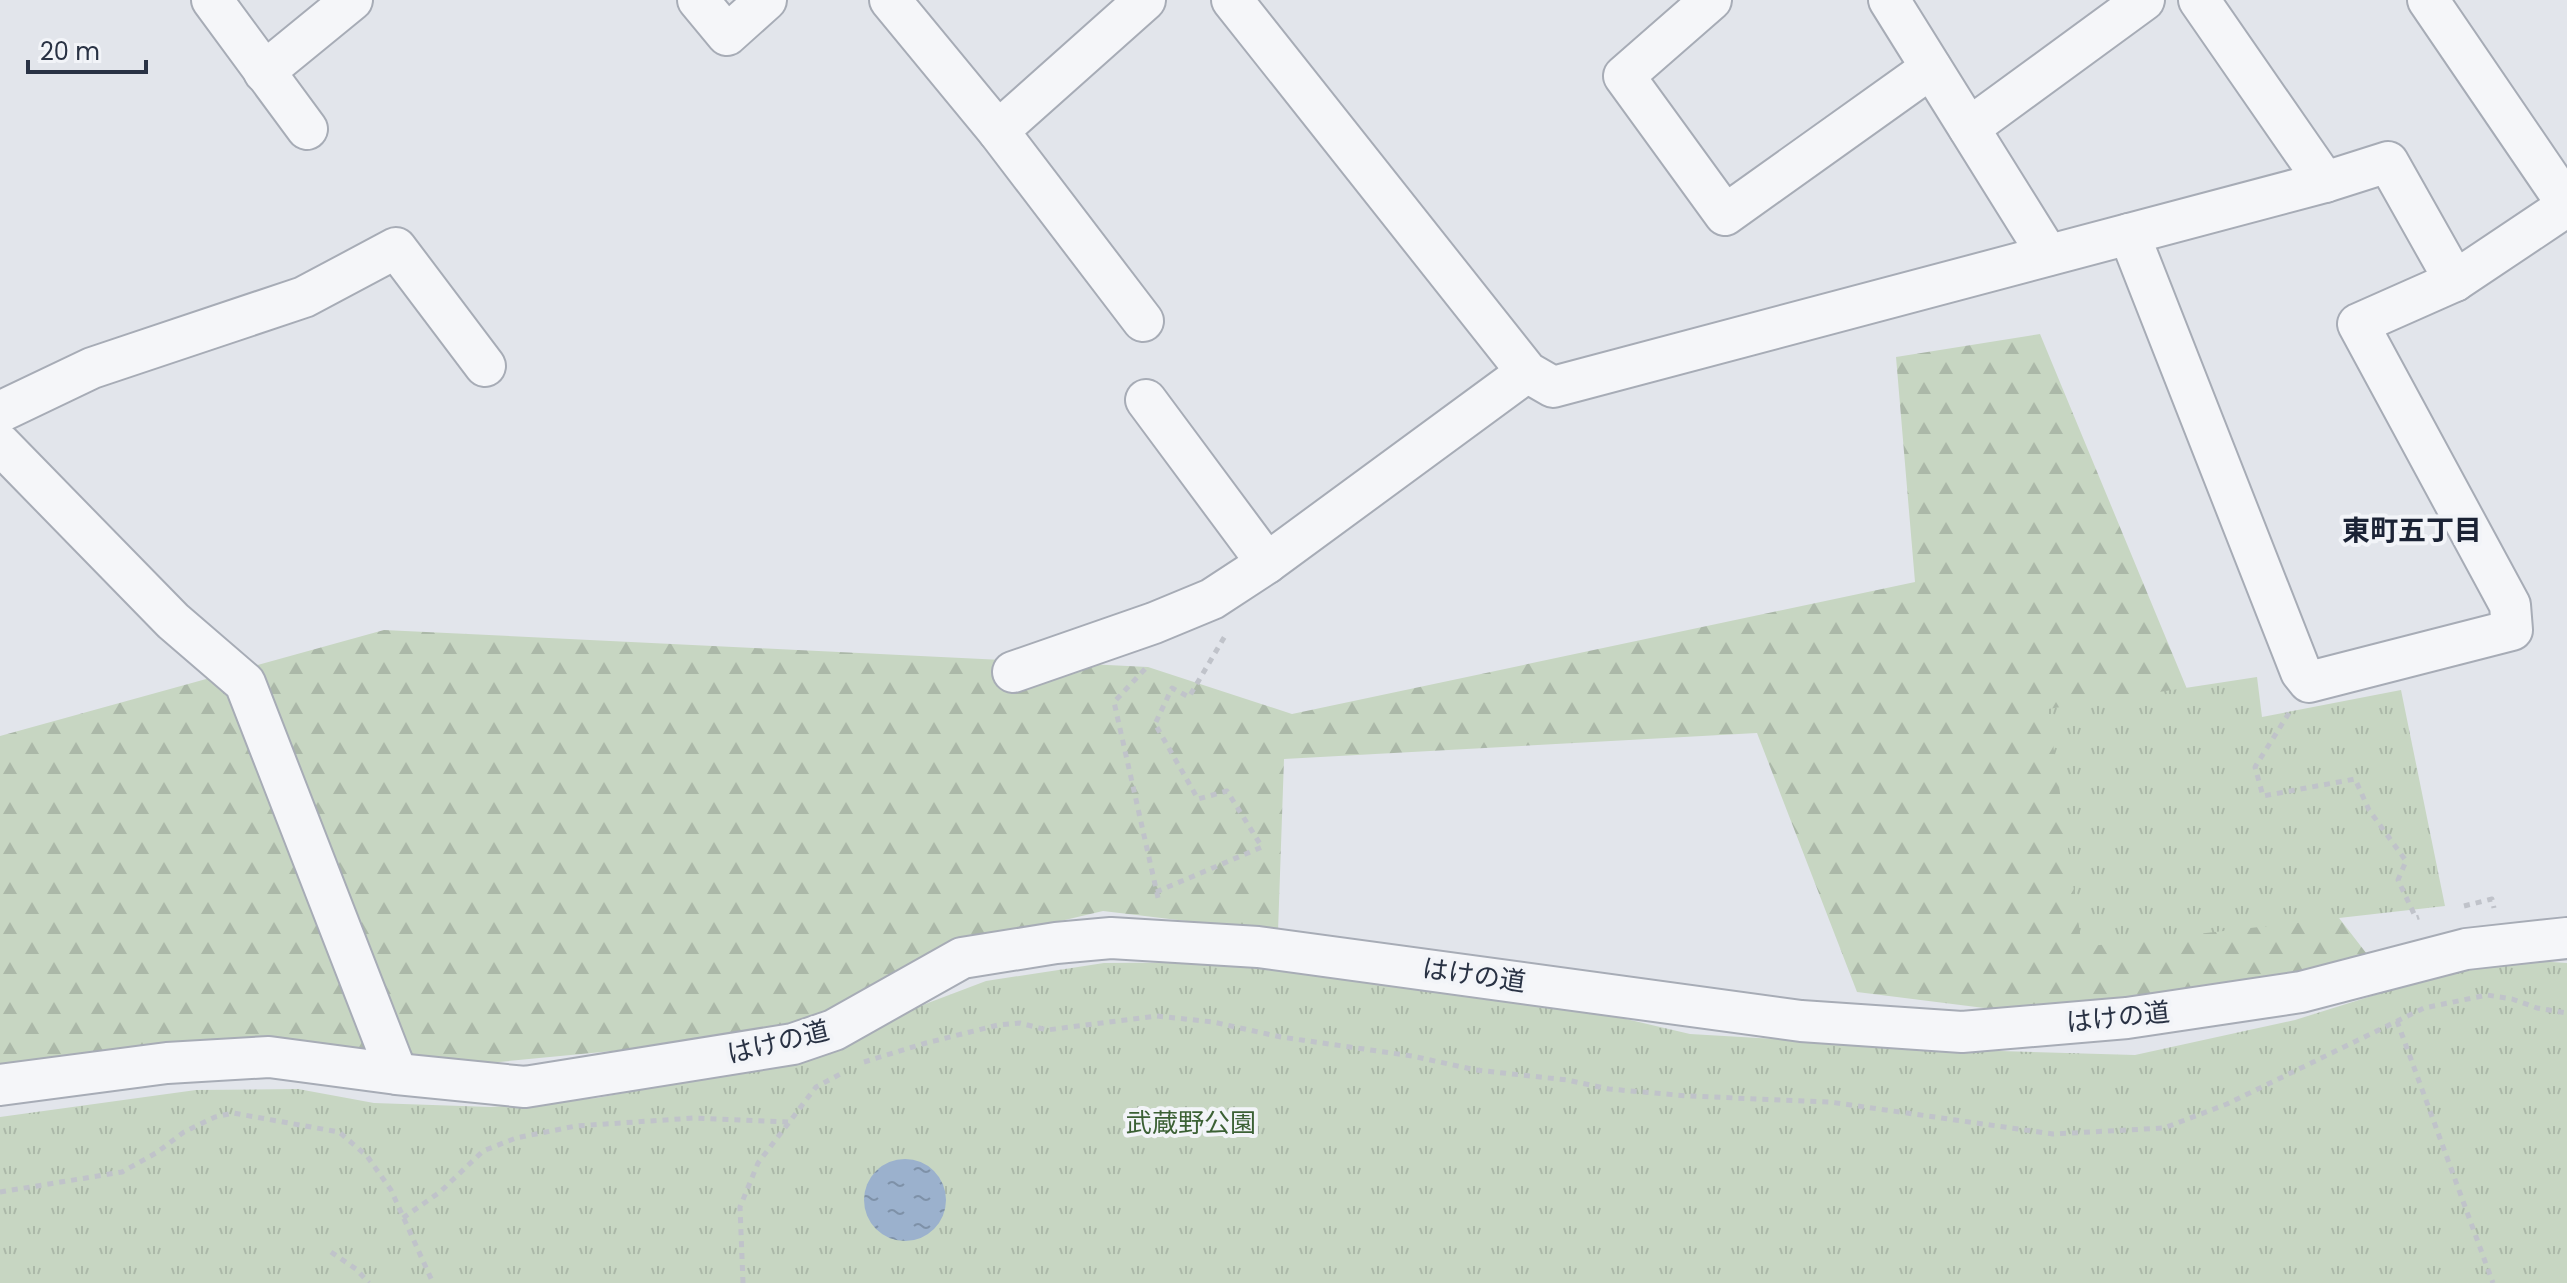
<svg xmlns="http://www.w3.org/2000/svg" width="2567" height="1283" font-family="Poppins,'Noto Sans JP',sans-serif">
	<defs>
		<pattern id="forest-firs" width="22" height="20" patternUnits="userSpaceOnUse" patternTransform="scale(2)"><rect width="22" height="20" fill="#c7d6c2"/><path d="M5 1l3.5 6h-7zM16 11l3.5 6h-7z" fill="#abb8a8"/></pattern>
		<pattern id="park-tufts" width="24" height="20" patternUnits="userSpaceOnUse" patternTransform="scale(2)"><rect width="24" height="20" fill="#c7d6c2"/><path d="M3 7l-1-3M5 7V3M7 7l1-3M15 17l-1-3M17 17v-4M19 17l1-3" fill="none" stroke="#abb8a8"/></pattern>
		<pattern id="water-ripples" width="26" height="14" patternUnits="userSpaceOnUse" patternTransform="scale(2)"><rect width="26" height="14" fill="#9bb1cd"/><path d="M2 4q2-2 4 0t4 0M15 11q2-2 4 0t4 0" fill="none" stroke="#7e91a8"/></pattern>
	</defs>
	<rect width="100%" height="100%" fill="#e2e5eb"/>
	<path fill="url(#forest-firs)" d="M2040,334L2216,759L2370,958L2121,1025L1857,992L1757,733L1284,759L1278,932L1103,911L950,947L791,1034L446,1067L0,1074V736L384,630L1148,667L1292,714L1915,582L1896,357Z"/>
	<g fill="url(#park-tufts)">
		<path d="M2257,677L2262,717L2401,690L2445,906L2082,947L2048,709Z"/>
		<path d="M2493,958L2567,963V1283H0V1117L196,1090L298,1089L374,1103L491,1107L597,1098L802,1059L891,1017L986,981L1104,963L1252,962L1562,1004L1690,1034L1966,1050L2135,1055L2295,1020Z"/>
	</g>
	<circle fill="url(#water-ripples)" cx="905" cy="1200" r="41"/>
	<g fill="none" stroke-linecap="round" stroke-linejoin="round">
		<g stroke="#a7acb6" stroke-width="44">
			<g id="minor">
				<path d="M212,0L307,129"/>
				<path d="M698,0L727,35L766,0"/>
				<path d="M890,0L998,131L1143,321"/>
				<path d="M1232,0L1527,372L1553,387L2325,182L2388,162L2455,281"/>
				<path d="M1711,0L1624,76L1725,215L1931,68"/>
				<path d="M1889,0L2048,255"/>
				<path d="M2199,0L2325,182"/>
				<path d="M2428,0L2567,204"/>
				<path d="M264,72L352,0"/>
				<path d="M1969,128L2144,0"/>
				<path d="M998,131L1145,0"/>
				<path d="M2129,234L2301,672L2309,682L2512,630L2510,605L2358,324L2455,281L2567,206"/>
				<path d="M1146,400L1267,563"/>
				<path d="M0,412L92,368L304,297L396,248L485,366"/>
				<path d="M0,444L173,621L245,683L397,1074"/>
				<path d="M1013,672L1154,623L1212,599L1267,563L1527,372"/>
				<path d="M0,1085L167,1063L269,1057L397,1074L525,1087L793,1044L834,1030L962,958L1056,943L1111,938L1258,947L1801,1021L1962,1032L2127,1018L2301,992L2466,949L2567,938"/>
			</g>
		</g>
		<g stroke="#c0c3ca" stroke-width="5" stroke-dasharray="6 6" stroke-linecap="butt">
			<path d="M1145,669L1114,702L1159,902"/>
			<path d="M2289,713L2255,767L2263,796L2355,779L2369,810L2406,861L2398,880L2416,918L2419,917"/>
			<path d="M1156,892L1262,847L1227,791L1198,799L1155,724L1172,688L1189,697L1225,636"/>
			<path d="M2464,906L2492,899L2494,908"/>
			<path d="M2397,1021L2493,1283"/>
			<path d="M864,1062L926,1043L998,1025L1020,1023L1047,1030L1157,1016L1213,1022L1281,1037L1412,1056L1476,1070L1567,1080L1609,1089L1688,1096L1830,1102L2053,1134L2164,1128L2227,1104L2424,1008L2487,995L2512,999L2537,1008L2567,1013"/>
			<path d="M0,1192L122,1172L156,1153L184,1132L215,1117L233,1113L339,1132L367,1156L391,1190L433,1283"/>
			<path d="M403,1218L440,1192L483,1151L516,1138L576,1126L694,1118L788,1122"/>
			<path d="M331,1252L356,1269L369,1283"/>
			<path d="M743,1283L740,1207L758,1163L816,1087L844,1072"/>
		</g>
		<use href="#minor" stroke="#f5f6f9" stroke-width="40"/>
	</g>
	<g text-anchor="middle" stroke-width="8" stroke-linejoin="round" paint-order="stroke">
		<g font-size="26" fill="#293244" stroke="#f2f4f8">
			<text transform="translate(1474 975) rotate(8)" y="9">はけの道</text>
			<text transform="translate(2118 1017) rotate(-6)" y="9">はけの道</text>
			<text transform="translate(778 1042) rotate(-14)" y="9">はけの道</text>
		</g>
		<g font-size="26" fill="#3c6135" stroke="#f2f4f8">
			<text x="1191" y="1132">武蔵野公園</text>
		</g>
		<g font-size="28" font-weight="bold" fill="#1b2335" stroke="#f2f4f8">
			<text x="2412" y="540">東町五丁目</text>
		</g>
	</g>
	<path d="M28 60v12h118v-12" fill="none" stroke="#293244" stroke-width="4"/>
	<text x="40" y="60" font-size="24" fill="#293244" stroke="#f2f4f8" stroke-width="6" paint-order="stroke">20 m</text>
</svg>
